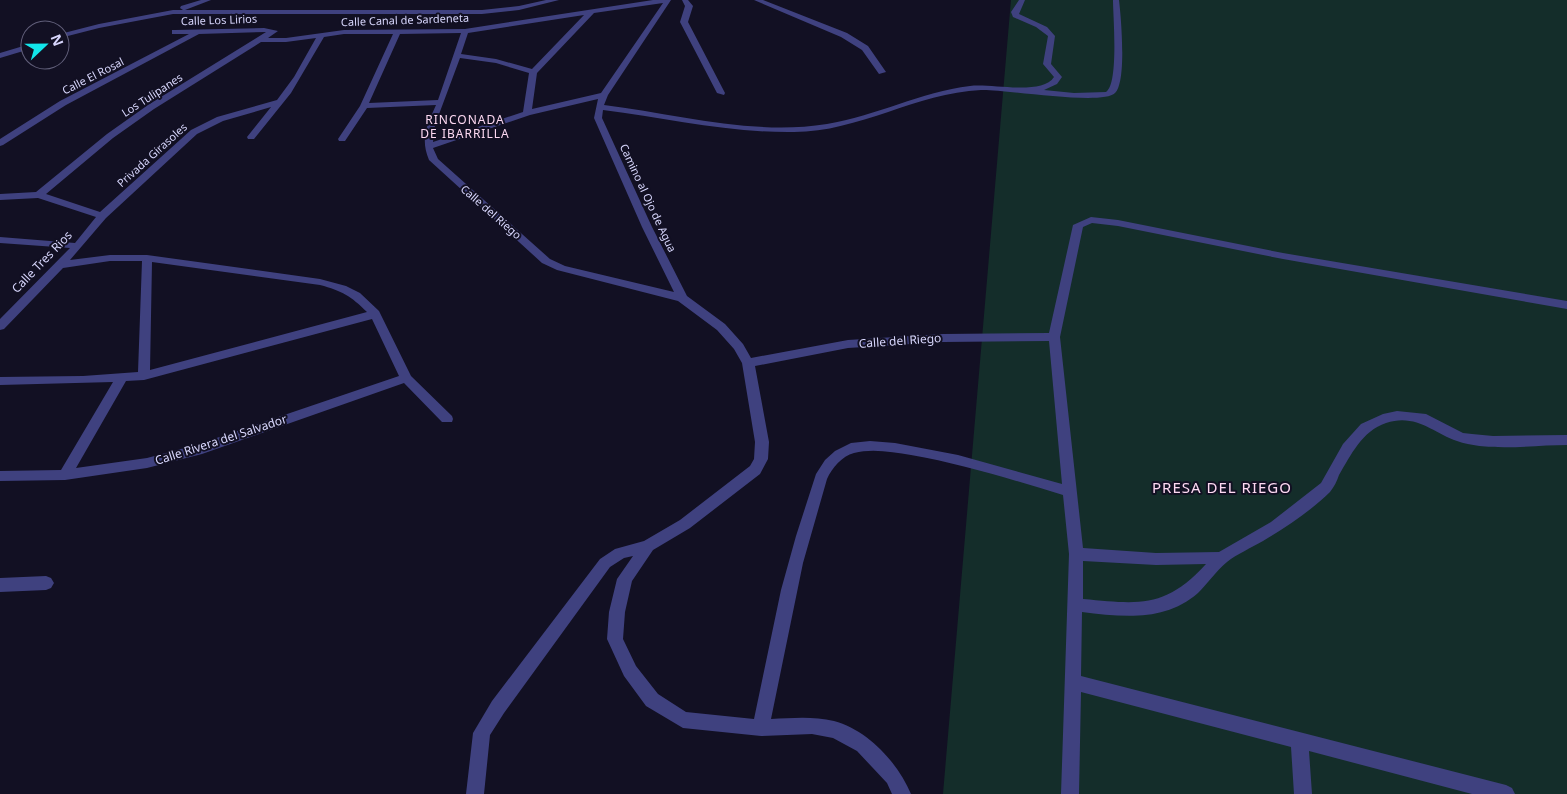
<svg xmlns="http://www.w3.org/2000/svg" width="1567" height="794" font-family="'Noto Sans',sans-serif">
	<rect width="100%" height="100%" fill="#121023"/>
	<path fill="#142d2a" d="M1011,0H1567V794H943Z"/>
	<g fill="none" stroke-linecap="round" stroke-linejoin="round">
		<g fill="#3f417f" fill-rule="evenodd">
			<path d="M201,0H211L185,10H482L519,6L546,0H559L519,10L482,14H173L99,28L60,38V34L99,24L173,10H183L180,8L181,6Z"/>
			<path d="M653,0H671L608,95L604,105C677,114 753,136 827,124C876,116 921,92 970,86C991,83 1042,96 1054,77L1043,64L1048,36L1036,27L1013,17L1011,12L1019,0H1025L1019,14L1047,27L1055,36L1051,64L1062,77L1057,84L1044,90L1074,93L1106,92C1119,84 1113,16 1113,0H1119C1121,16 1127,82 1115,93C1102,106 1005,89 981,90C916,93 859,132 794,132C729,133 667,118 603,110L602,118L652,227L687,296L725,324L743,344L751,358L848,340L943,334L1049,333L1073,225L1091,217L1118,220L1283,253L1567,301V309L1283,259L1118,226L1092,223L1083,227L1060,337L1083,548L1156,553L1219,552L1271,522L1321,483L1343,444L1361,424L1383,414L1397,411L1426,414L1463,433L1472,434L1493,436L1567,435V445C1534,445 1488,452 1457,441C1433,433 1416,413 1386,423C1362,431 1351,455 1339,475C1337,481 1334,487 1330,492C1312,510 1285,528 1263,541C1251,548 1237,554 1227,562C1216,571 1208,583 1198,593C1165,622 1123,617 1082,612L1081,676L1506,785L1512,788L1515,794H1472L1309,751L1312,794H1294L1291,747L1081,692L1079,794H1061L1069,554L1063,495C1013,480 963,464 911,455C893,452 872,448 854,453C842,456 832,468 827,479L803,563L771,719C792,718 813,716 834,721C868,730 898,763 911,794H892L887,783L857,751L833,738L812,734L761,736L683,728L646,706L624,676L607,639L609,612L617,579L633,556L624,558L610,567L504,713L490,735L484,794H466L473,733L492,701L600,559L615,549L644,541L680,520L750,466L754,459L755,442L742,363L734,349L717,330L678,301L557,270L542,263L429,160C420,139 427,125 436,105L367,108L345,141H339L338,139L360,106L393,34H344L324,37L291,93L254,139H248L247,137L271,107L223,121L197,134L106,218L70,260L110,255H147L320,279L346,286L360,293L379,311L411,376L452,416L453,419L452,422H442L404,383L202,454L147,468L65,480L0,481V471L61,470L113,382L0,385V377L83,376L138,372L142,261H110L63,268L4,329L0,330V319L70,248L0,243V237L75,243L96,217L38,198L0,200V194L36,192L107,134L148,105L266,32L199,34L66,105L3,145L0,146V139L60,101L189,34H172V30H175L264,28L278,31L268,38H286L344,30L465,29ZM663,3L601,93L532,109L537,73L594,13ZM584,15L532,69L496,59L461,54L468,33ZM461,33L438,100L369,103L400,34ZM316,38L294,77L277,100L217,117L191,130L100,212L46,194L113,138L154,109L261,42H286ZM460,58L496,63L529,73L523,112L433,142L435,125ZM598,99L594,118L642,227L674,292L565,266L550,259L438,159L433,148L530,115ZM152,262L320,285C342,291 351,296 367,312L150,370ZM372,319L399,376L196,445L147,458L76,468L126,381L144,380ZM1049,341L1062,484L958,455L895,443L870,441L851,443L835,451L825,460L816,474L796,536L781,590L754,719L686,712L658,694L636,666L623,639L625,612L632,581L653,550L690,528L760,474L768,459L769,442L755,366L848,348L943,342ZM1083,561L1156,565L1206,564C1165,609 1139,604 1083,599Z"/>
			<path d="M682,0H688L693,6L688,22L725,93L724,95L717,93L680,22L685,6Z"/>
			<path d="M754,0H763L847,33L868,46L886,72L879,74L862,50L841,37Z"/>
			<path d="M30,44V49L0,58V53Z"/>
			<path d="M46,576L51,578L54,583L51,588L46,590L0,592V578Z"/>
		</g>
	</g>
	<g text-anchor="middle" stroke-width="4" stroke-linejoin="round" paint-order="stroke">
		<g font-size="11" fill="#d7d6fc" stroke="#121023">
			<text transform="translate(219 20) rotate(-2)" y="4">Calle Los Lirios</text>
			<text transform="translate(405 20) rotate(-2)" y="4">Calle Canal de Sardeneta</text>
			<text transform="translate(93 76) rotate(-27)" y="4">Calle El Rosal</text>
			<text transform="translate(152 95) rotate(-33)" y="4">Los Tulipanes</text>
			<text transform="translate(152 155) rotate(-42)" y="4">Privada Girasoles</text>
			<text transform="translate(648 198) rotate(65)" y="4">Camino al Ojo de Agua</text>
			<text transform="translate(491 212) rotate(41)" y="4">Calle del Riego</text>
		</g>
		<g font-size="12" letter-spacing="1" fill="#fcd8f1" stroke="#121023">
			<text x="465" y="124">RINCONADA<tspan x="465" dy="14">DE IBARRILLA</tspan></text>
		</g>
		<g font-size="12" fill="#d7d6fc" stroke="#121023">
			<text transform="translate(42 262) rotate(-46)" y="4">Calle Tres Rios</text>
			<text transform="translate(900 341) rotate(-4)" y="4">Calle del Riego</text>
			<text transform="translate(221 440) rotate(-18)" y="4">Calle Rivera del Salvador</text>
		</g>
		<g font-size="15" letter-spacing="1" fill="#fcd8f1" stroke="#121023">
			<text x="1222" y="493">PRESA DEL RIEGO</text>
		</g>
	</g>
	<g transform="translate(45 45) rotate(68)"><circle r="24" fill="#121023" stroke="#615f7a"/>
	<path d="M0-4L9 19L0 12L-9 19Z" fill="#12e6eb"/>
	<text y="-8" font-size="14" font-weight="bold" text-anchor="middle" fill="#d7d6fc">N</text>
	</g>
</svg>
